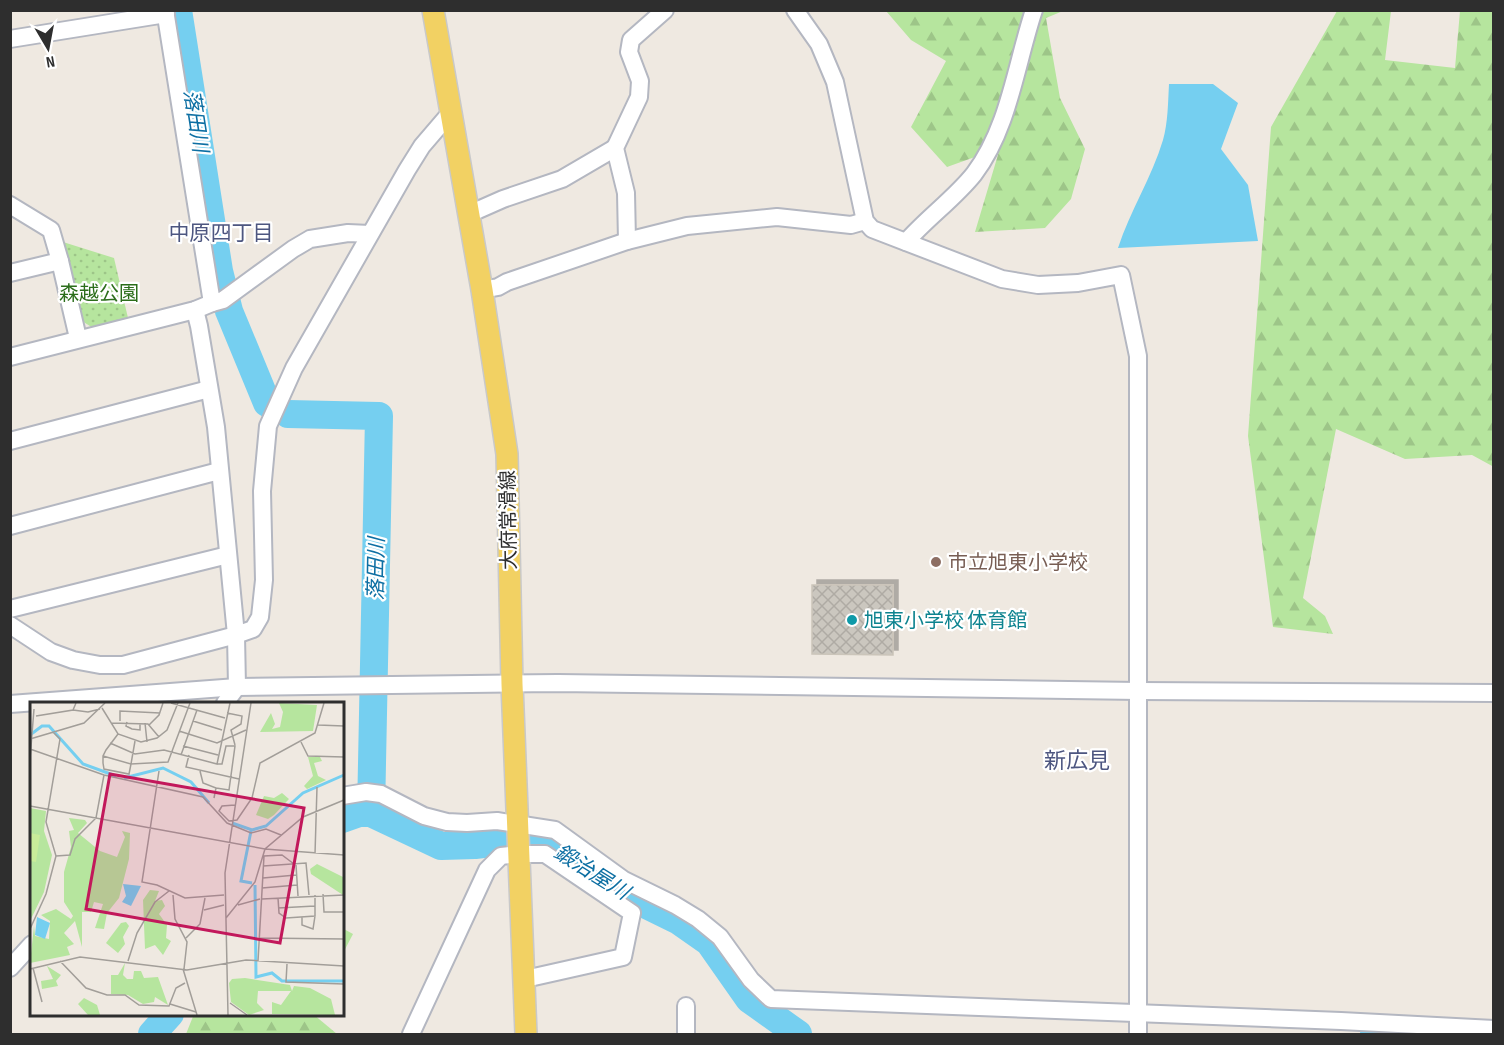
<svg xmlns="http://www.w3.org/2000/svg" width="1504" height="1045" font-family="'Sofia Sans Condensed','Noto Sans JP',sans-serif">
	<defs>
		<pattern id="green-dots" width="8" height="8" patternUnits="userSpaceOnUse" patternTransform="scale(1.5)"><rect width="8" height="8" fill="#b6e59e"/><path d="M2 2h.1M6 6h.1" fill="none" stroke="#9dc588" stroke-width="1.8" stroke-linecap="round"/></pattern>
		<pattern id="forest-firs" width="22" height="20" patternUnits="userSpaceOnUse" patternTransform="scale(1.5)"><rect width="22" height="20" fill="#b6e59e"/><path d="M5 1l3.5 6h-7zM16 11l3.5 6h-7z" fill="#9dc588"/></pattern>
		<pattern id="building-cross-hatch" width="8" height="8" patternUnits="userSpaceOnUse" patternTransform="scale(1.5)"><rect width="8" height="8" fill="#cbc7bf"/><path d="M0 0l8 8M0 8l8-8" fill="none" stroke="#afaba4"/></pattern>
		<filter id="shadow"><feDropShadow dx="5" dy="-5" stdDeviation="0" flood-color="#0004"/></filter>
	</defs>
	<rect width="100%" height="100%" fill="#efe9e1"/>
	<path fill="url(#green-dots)" d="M63,242L114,258L128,318L93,328L82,321Z"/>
	<g fill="url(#forest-firs)">
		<path d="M886,11H1063L1046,18L1060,98L1085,149L1071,199L1045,228L975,232L1000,148L947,167L911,127L946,61L911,40Z"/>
		<path d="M1337,11H1391L1385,60L1455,68L1460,11H1493L1494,467L1472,455L1405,459L1336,429L1303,598L1325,616L1333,634L1273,627L1248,436L1271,127Z"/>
		<path d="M342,928L353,934L342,955Z"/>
		<path d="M194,1014H313L337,1034H186Z"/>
	</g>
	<path fill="#75cff0" d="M1169,84H1213L1238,103L1221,149L1248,185L1258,241L1118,248C1130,211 1152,177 1163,140C1168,123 1168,102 1169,84Z"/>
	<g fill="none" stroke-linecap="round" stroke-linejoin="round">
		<g stroke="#75cff0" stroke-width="28">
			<path d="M178,10L219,271L229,311L267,403"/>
			<path d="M288,414L379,416L371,813"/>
			<path d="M342,819L359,813H371L441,846L475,845L509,841L557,846L630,897L679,921L709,942L749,999L798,1034"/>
			<path d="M152,1034L170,1014"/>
			<path d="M1374,1034H1386"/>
		</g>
	</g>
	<path fill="url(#building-cross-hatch)" stroke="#cbc5ba" stroke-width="1.5" filter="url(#shadow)" d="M812,585H893V655L812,654Z"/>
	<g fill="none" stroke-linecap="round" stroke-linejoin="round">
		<g stroke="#b4b7c1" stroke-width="20">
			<g id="minor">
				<path d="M795,10L819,44L835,82L865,221L872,229L1002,279L1038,285L1078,283L1121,275L1138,356V1034"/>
				<path d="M10,39L166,14"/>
				<path d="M10,205L51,230L60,261L78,338"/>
				<path d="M469,214L503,199L562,179L615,148"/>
				<path d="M627,241L626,193L615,148L639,97L640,81L629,52L631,40L665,10"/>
				<path d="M906,242C927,218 955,198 974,174C1009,128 1016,64 1034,10"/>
				<path d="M10,273L60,261"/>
				<path d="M482,290L498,287L507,282L627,241L687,226L777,217L851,225L865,221"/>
				<path d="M212,303L223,300L293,249L310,239L348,233L370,234"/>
				<path d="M10,357L195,310L212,303L165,10"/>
				<path d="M10,441L209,389"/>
				<path d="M10,526L219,471"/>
				<path d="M10,609L228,555"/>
				<path d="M10,625L51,652L73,660L100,665H123L236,635L216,427L199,326L195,310"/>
				<path d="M225,703L237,687L236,635L253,629L260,617L264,580L262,491L268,426L294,368L407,170L422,146L452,111"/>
				<path d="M10,704L237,687L558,683L1139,691L1494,693"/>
				<path d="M342,796L366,792L381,794L424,816L447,822L467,823L497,821L555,830L624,880L675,905L698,919L720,937L751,980L771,999L1341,1021L1494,1029"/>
				<path d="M10,968L32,944"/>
				<path d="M686,1006V1034"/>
				<path d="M411,1034L487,870L501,856L518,854H545L632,913L623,957L525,979"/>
			</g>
		</g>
		<g stroke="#c9c9c9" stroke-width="24">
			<path id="major" d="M433,10L482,290L507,454L512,684L526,1034"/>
		</g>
		<use href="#minor" stroke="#fff" stroke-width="16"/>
		<use href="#major" stroke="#f2d163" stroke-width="21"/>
	</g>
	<circle fill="#8d6e63" stroke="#fff" stroke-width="2" cx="936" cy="562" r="6"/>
	<circle fill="#0f9aa8" stroke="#fff" stroke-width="2" cx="852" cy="620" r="6"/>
	<g text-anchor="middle" stroke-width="4.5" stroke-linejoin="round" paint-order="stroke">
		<g font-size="20" fill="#2c6e1b" stroke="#fff">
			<text x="99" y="300">森越公園</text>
		</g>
		<g font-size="20" fill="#2e2e2e" stroke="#fff">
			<text transform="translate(508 520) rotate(-91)" y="7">大府常滑線</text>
		</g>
		<g font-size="20" fill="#785e54" stroke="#fff" text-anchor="start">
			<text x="948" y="569">市立旭東小学校</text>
		</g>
		<g font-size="20" fill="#0d838f" stroke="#fff" text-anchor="start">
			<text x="864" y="627">旭東小学校 体育館</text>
		</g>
		<g font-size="21" font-style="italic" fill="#0d6fa3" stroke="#fff">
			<text transform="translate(196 121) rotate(81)" y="7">落田川</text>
			<text transform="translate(376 569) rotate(-89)" y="7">落田川</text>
			<text transform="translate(592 872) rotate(32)" y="7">鍛治屋川</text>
		</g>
		<g font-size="21" fill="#4d5680" stroke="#fff">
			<text x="221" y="240">中原四丁目</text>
		</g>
		<g font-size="22" fill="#4d5680" stroke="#fff">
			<text x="1077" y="768">新広見</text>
		</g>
	</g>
	<g transform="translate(30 702)">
		<rect width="314" height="314" fill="#efe9e1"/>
		<path d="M0,106L16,109L14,129L22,153L14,190L0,219Z" fill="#b6e59e"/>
		<path d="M249,1L287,3L283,29L230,30L241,11L245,22L242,27L250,25L253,10ZM278,55H290L292,59L284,61L288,74L296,78L277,87L274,84L283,74ZM252,91L259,97L244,113L238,117L226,113L234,94L244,96ZM39,116L55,118L57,121L48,131L70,149L87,155L95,135L92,129L100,131L99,157L89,196L77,211L74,227L65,226L73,202L64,200L61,210H52V245L45,219L34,231L44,242L37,245L40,253L0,261L4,224L5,234L19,237L20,219L11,213L26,207L41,217L43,214L34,200V170L41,145L39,129L44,128ZM287,162L313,175V193L281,172L280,167ZM120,188L129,189L125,199L132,198L135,204L129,212L137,223L136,236L141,239L133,253L125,243L115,247L113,198ZM96,220L99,224L93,235L95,242L88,251L76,241L91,221ZM95,261L93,273L97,277H103L104,269H111L114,276L128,275L138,303L125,295L124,300L113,302L98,293L81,292V273H88ZM17,264L31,273L26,279L28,284L12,287L11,279L23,277ZM215,276L260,283L262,289L264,284L280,286L301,297L305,313L242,312V300L251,303L261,289H228L227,301L234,308L219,313L201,300L199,281L202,277ZM54,296L67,303L70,313H58L48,302Z" fill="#b6e59e"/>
		<path d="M0,131L10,133L6,160L0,159Z" fill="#c9ec9a"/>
		<path d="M93,182L111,184L101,204L92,200L96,194ZM7,215L20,221L15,237L5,233Z" fill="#75cff0"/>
		<path fill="none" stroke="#75cff0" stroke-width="3" d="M0,33L12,24H19L53,62L86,74M94,76L133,66L161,80L179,101M202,121L222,128L236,124L273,91L314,73M221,129L211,179L222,181M225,183L226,275L242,271L252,279H314"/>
		<path fill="none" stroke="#a29e99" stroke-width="1.5" d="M141,1L195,16M72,6L88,32L111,40L127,36L137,28L148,1M43,8L58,10L70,7M197,11L212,14L211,22L201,28L205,43M6,14L43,8L46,1M90,19V9L130,11M163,19L192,28M97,20L96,24L102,27L110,28V22M81,21L118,22L129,35M115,21L117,40M119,23L129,13L133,1M288,23L314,24M149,29L187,41L216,28M0,37L54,21L75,1M105,39L101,62L138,60L160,1M271,40L278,54L314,55M80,41L105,52L134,48L187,62L200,1M153,44L188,53M0,47L74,73L173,95L197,121L221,131L236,127L251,133M151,53L167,8M159,53L156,65L209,77M73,54L101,62L99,72L74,67L73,61V54L76,48L88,32M0,57L4,7M129,69L112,180L127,183L155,196L194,193M170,69L173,81L186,86L184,96M186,86L199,88L205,44H196L192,62H187M205,103L192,104L189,109L199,119L207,118L222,96L230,61L285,31L294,1M0,104L235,147L314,153M285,152L287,85M26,154L40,153L45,137L66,116L74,73M266,163L268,194M233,164L276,161L279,193M233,176L266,173M232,186L267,183M293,192L294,210H314M143,193L145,217L157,240L154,267M248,196L249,211L256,216L285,214V193M232,197L314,193M208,203L230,197M248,206L285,204M174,208L194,203M272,215V223L283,227L285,214M196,216L225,180L235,147L273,115L314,98M0,227L16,192L26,154L16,120L30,37L23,30M156,236L170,222L175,196M229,236L314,237M30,259L56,286L77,293H95L109,303L139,304L146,286L155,281M98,259L107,231L125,200L139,189M228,259L234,154L252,153L264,162M257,262L256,280L314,282M3,266L12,300M0,267L50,255L157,268L216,258L314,264M153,267L167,313M200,301L217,313M140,302L166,310M198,313L195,171L221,1"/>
		<path fill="#c2185b" fill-opacity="0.15" stroke="#c2185b" stroke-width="3" d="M80,72L274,106L250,241L56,207Z"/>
		<rect width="314" height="314" fill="none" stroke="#2e2e2e" stroke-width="3"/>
	</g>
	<rect width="1504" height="1045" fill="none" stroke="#2e2e2e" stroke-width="24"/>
	<g transform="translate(48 48) rotate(170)" stroke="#ffffff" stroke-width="4.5" paint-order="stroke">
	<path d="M0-4.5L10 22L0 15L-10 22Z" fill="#2e2e2e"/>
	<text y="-9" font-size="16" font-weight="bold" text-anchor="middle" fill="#2e2e2e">N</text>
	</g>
</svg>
